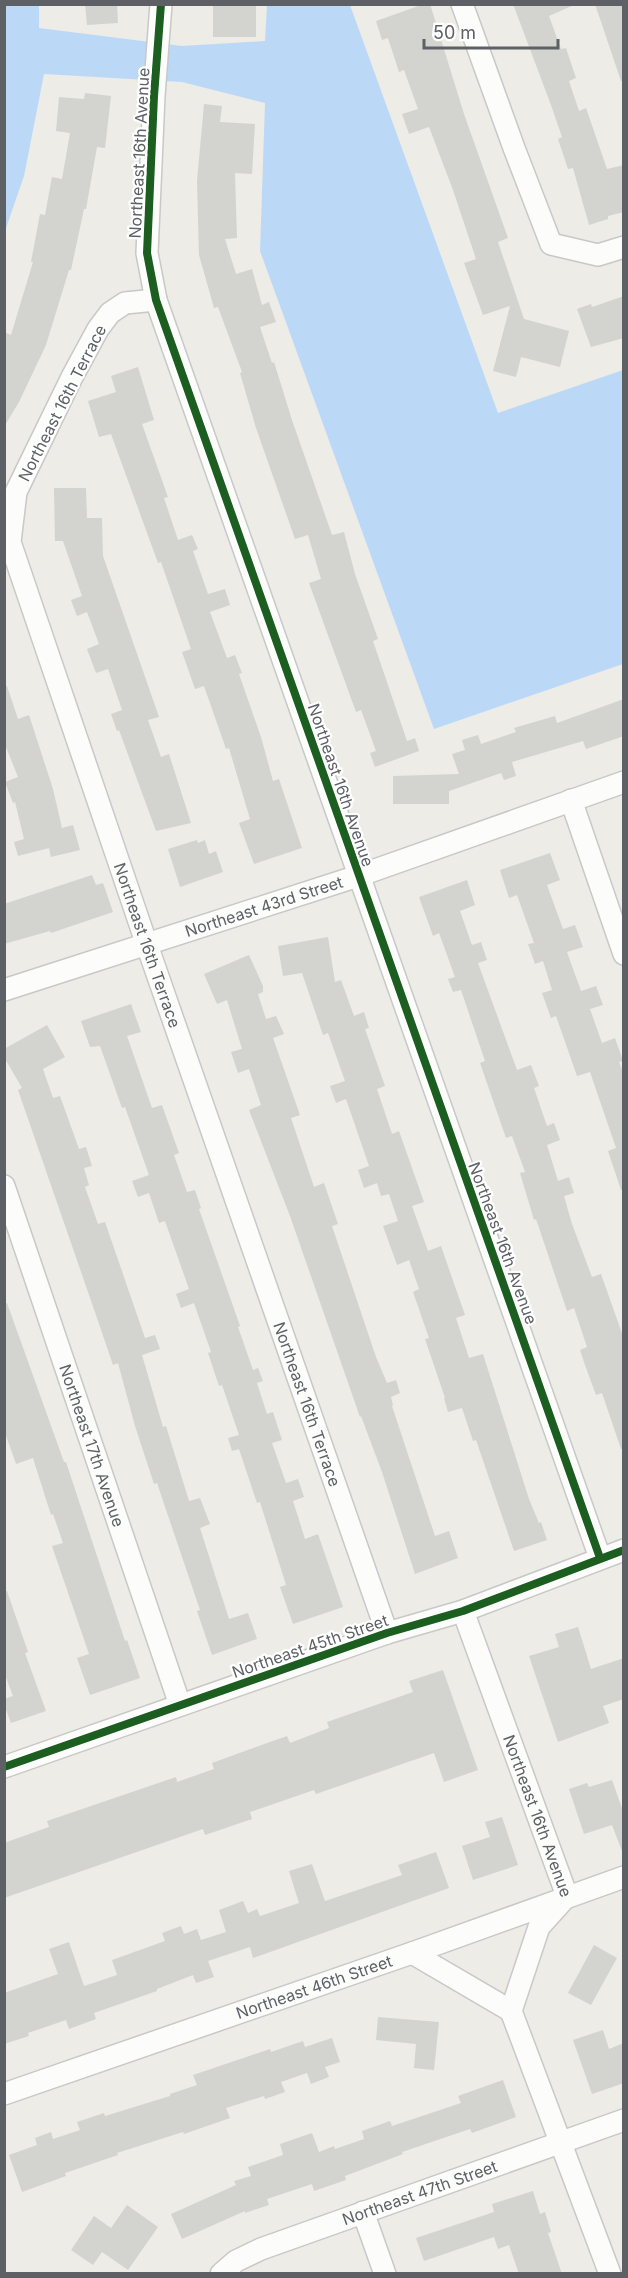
<svg xmlns="http://www.w3.org/2000/svg" width="628" height="2278" font-family="Inter,sans-serif">
	<rect width="100%" height="100%" fill="#edece7"/>
	<path fill="#bbd9f7" d="M5,5H39V28L182,46L265,41L267,5H350L498,413L623,370V664L434,729L260,251L265,103L182,82L44,74L24,176L5,231Z"/>
	<g fill="#d3d3d0">
		<path d="M85,4H117L118,23L87,25Z"/>
		<rect x="213" y="4" width="43" height="33"/>
		<path d="M424,4H430L464,114L508,238L498,242L524,319L569,331L560,367L521,357L516,377L493,371L510,306L483,315L464,263L476,259L453,190L429,127L409,134L402,114L418,109L404,70L399,72L388,38L382,40L376,21Z"/>
		<path d="M513,4H576L549,16L561,49L566,48L576,78L569,81L579,111L586,108L607,169L624,165V212L608,216V219L589,225L573,168L568,169L558,139L562,137L551,105Z"/>
		<path d="M595,4H624V81H621Z"/>
		<path d="M85,93L111,96L105,148L97,147L86,209H84L71,270H69L46,345L19,402L4,427V332L11,335L33,262H31L40,214L45,215L52,177L62,179L70,133L56,131L59,97L84,99Z"/>
		<path d="M204,104L222,106L220,122L255,124L252,174L235,173L237,238L225,239L236,274L252,269L262,305L269,302L276,322L260,327L272,363L274,362L292,420L332,535L344,532L355,574L378,639L373,641L407,741L415,738L419,751L375,767L370,753L376,751L361,710L356,712L309,583L321,579L308,535L295,539L256,428L240,373L242,372L218,307L214,308L199,255L197,181Z"/>
		<path d="M624,296V338L591,347L577,309L591,304L592,307Z"/>
		<path d="M138,367L154,420L142,424L168,497L164,498L178,540L192,535L198,549L193,551L208,594L225,589L230,605L210,612L227,658L235,655L242,673L239,674L261,737L273,781L279,779L302,848L254,864L239,823L250,819L229,748L226,749L204,686L195,689L182,652L191,649L161,562L158,563L111,434L99,437L88,401L116,392L111,376Z"/>
		<path d="M54,488H86L87,518H102L103,556L159,717L148,720L161,757L169,754L191,823L156,831L119,730L117,731L111,714L122,710L108,669L96,673L87,649L99,644L87,612L77,616L71,600L82,596L63,541H55Z"/>
		<path d="M4,686H7L18,719L29,715L53,789L62,828L73,825L80,850L51,857L49,848L18,856L14,842L24,839L15,802L13,803L5,782L18,777L4,742Z"/>
		<path d="M624,699V736L586,749L583,741L512,762L516,776L504,780L501,773L449,791V804H393V776L459,774L452,754L465,750L462,740L478,735L481,744L516,732L514,728L555,716L557,723Z"/>
		<path d="M197,840L198,843L205,840L209,854L216,851L223,872L180,887L168,849Z"/>
		<path d="M550,853L560,880L547,885L563,929L575,925L583,947L567,952L581,991L596,986L603,1005L590,1009L602,1043L615,1038L623,1061L619,1062L624,1075V1189L621,1190L608,1151L616,1148L590,1072L577,1076L556,1016L551,1018L542,993L552,990L543,961L535,964L528,944L534,943L517,895L509,898L500,870Z"/>
		<path d="M92,875L96,885L103,883L113,912L51,933L50,931L4,944V904Z"/>
		<path d="M467,880L475,905L460,911L472,945L481,942L487,960L478,963L517,1070L531,1065L539,1086L534,1088L547,1126L554,1123L560,1140L547,1145L558,1181L569,1177L574,1193L564,1196L572,1224L592,1277L601,1274L624,1339V1449H621L602,1393L596,1395L585,1365L580,1350L587,1347L574,1308L567,1311L536,1219L534,1220L520,1173L525,1172L512,1136L506,1138L480,1063L485,1061L461,990L453,992L448,979L455,977L439,933L433,936L419,897Z"/>
		<path d="M328,937L335,982L341,980L354,1016L364,1012L369,1028L365,1029L385,1086L377,1089L392,1134L399,1131L424,1202L412,1206L428,1251L441,1246L465,1315L456,1318L469,1358L483,1354L529,1499L539,1523L541,1522L547,1540L514,1551L476,1440L473,1441L462,1408L448,1412L444,1398H445L425,1339L429,1338L413,1292L419,1289L409,1260L397,1265L383,1226L398,1221L389,1194L381,1196L377,1183L364,1188L358,1170L369,1166L346,1099L336,1103L330,1086L345,1081L328,1033L323,1035L302,973L283,976L278,946Z"/>
		<path d="M249,955L263,986V992L258,994L266,1019L276,1016L284,1034L273,1038L300,1115L291,1118L314,1187L324,1183L338,1224L332,1226L376,1357L387,1383L396,1380L400,1393L391,1397L393,1405L392,1406L435,1536L449,1531L458,1558L415,1574L382,1472L361,1416L360,1417L290,1216L249,1110L261,1105L249,1069L238,1073L231,1052L242,1049L227,1000L217,1004L204,974Z"/>
		<path d="M131,1004L141,1032L127,1036L152,1108L162,1105L179,1153L174,1155L187,1192L195,1190L201,1208L199,1209L240,1326L238,1327L253,1370L258,1368L263,1381L257,1383L267,1414L273,1412L282,1440L272,1443L286,1483L298,1479L304,1497L293,1501L305,1539L318,1534L343,1607L293,1624L280,1587L286,1585L260,1502L257,1503L239,1449L232,1451L228,1438L239,1435L222,1385L219,1386L208,1353L211,1352L194,1303L181,1308L176,1294L189,1289L165,1221L159,1223L149,1193L138,1197L132,1181L149,1175L125,1107L122,1108L100,1046L90,1047L81,1021Z"/>
		<path d="M47,1025L65,1057L43,1069L53,1098L60,1096L79,1149L86,1147L92,1166L84,1168L89,1185L85,1187L98,1224L105,1222L145,1338L155,1335L160,1349L142,1355L163,1427L166,1426L189,1501L200,1498L210,1524L200,1528L229,1619L248,1613L257,1639L212,1655L197,1611L200,1610L180,1551L157,1483L154,1484L135,1426L118,1363L113,1365L97,1318L18,1090L22,1088L4,1057V1049Z"/>
		<path d="M7,1303L64,1462H66L125,1641L127,1640L140,1678L90,1695L77,1658L89,1654L52,1546L63,1543L53,1514L51,1515L33,1458L16,1464L4,1430V1304Z"/>
		<path d="M4,1591H7L28,1652L25,1653L46,1711L11,1723L4,1704V1699L13,1696L4,1672Z"/>
		<path d="M578,1627L591,1669L624,1658V1699L603,1706L609,1723L558,1742L529,1656L559,1647L555,1634Z"/>
		<path d="M443,1670L478,1770L444,1782L434,1753L316,1794L314,1790L250,1812L252,1819L205,1835L203,1829L4,1898V1843L49,1827L47,1821L176,1777L177,1782L214,1769L212,1763L270,1742L287,1736L290,1743L329,1728L327,1722L413,1692L409,1681Z"/>
		<path d="M612,1780L624,1814V1851H622L612,1825L584,1834L569,1789L587,1783L589,1787Z"/>
		<path d="M502,1817L518,1865L473,1880L462,1846L490,1837L485,1822Z"/>
		<path d="M436,1852L449,1888L253,1958L250,1947L208,1961L214,1977L196,1983L193,1975L157,1989V1991L94,2013L96,2019L69,2029L66,2020L28,2033L29,2036L4,2044V1993L58,1974L49,1949L69,1942L84,1986L117,1975L112,1960L165,1941L162,1933L181,1926L184,1934L197,1929L201,1940L226,1932L219,1910L243,1901L248,1913L257,1909L260,1916L299,1903L289,1871L312,1864L325,1901L402,1875L398,1865Z"/>
		<path d="M594,1945L617,1958L591,2005L568,1993Z"/>
		<path d="M378,2017L439,2022L434,2070L414,2068L416,2044L376,2040Z"/>
		<path d="M603,2030L609,2049L624,2043V2083L592,2094L573,2040Z"/>
		<path d="M332,2038L340,2062L325,2067L329,2077L311,2084L307,2073L281,2082L285,2092L265,2099L264,2096L226,2108L230,2118L184,2134L183,2132L117,2153L118,2155L65,2173L66,2176L22,2192L9,2155L37,2145L35,2138L51,2132L53,2139L80,2130L77,2122L104,2113L105,2116L170,2096V2094L197,2085L193,2075L270,2049L271,2052L303,2041L305,2047Z"/>
		<path d="M503,2080L516,2117L472,2133L470,2129L402,2152L403,2154L345,2176L346,2180L314,2191L312,2184L267,2199L269,2205L245,2213V2211L182,2239L171,2214L236,2185L234,2181L251,2176L248,2167L283,2155L280,2144L312,2133L319,2152L334,2146L335,2149L364,2139L362,2131L390,2121L392,2126L461,2103L458,2096Z"/>
		<path d="M533,2191L540,2214L545,2212L551,2232L548,2233L562,2274H519L509,2245L498,2249L494,2237L424,2261L416,2238L494,2212L492,2204Z"/>
		<path d="M127,2205L158,2227L128,2270L102,2252L93,2265L71,2250L94,2216L111,2228Z"/>
	</g>
	<g fill="none" stroke-linecap="round" stroke-linejoin="round">
		<g stroke="#c8c8c8" stroke-width="24">
			<g id="minor">
				<path d="M161,4L154,96L147,253L156,300L600,1558"/>
				<path d="M462,4L514,148L551,244L598,255L624,247"/>
				<path id="s1" d="M156,300L125,303L110,313L98,329L72,377L16,492L10,542L147,945L387,1633"/>
				<path d="M571,800L624,954"/>
				<path id="s2" d="M4,990L358,876L624,782"/>
				<path id="s3" d="M4,1186L180,1705"/>
				<path id="s4" d="M463,1611L567,1896L539,1927L511,2011L610,2274"/>
				<path d="M4,1767L387,1633L463,1611L624,1550"/>
				<path d="M412,1953L511,2011"/>
				<path id="s5" d="M4,2094L412,1953L624,1877"/>
				<path d="M363,2212L385,2274"/>
				<path id="s6" d="M221,2274L236,2261L261,2249L624,2120"/>
			</g>
		</g>
		<use href="#minor" stroke="#fcfcfb" stroke-width="21"/>
		<g stroke="#fff" stroke-width="11">
			<g id="cycleway">
				<path d="M161,4L154,96L147,253L156,300L600,1558"/>
				<path d="M4,1767L387,1633L463,1611L624,1550"/>
			</g>
		</g>
		<use href="#cycleway" stroke="#1b5e20" stroke-width="8"/>
	</g>
	<g text-anchor="middle" stroke-width="4.5" stroke-linejoin="round" paint-order="stroke">
		<g font-size="16" fill="#5d6065" stroke="#fff">
			<text transform="translate(139 153) rotate(-87)" y="6">Northeast 16th Avenue</text>
			<text transform="translate(62 403) rotate(-63)" y="6">Northeast 16th Terrace</text>
			<text transform="translate(341 785) rotate(71)" y="6">Northeast 16th Avenue</text>
			<text dy="6" stroke="none"><textPath href="#s2" startOffset="273">Northeast 43rd Street</textPath></text>
			<text dy="6" stroke="none"><textPath href="#s1" startOffset="728">Northeast 16th Terrace</textPath></text>
			<text transform="translate(503 1243) rotate(70)" y="6">Northeast 16th Avenue</text>
			<text dy="6" stroke="none"><textPath href="#s1" startOffset="1214">Northeast 16th Terrace</textPath></text>
			<text dy="6" stroke="none"><textPath href="#s3" startOffset="274">Northeast 17th Avenue</textPath></text>
			<text transform="translate(310 1646) rotate(-19)" y="6">Northeast 45th Street</text>
			<text dy="6" stroke="none"><textPath href="#s4" startOffset="218">Northeast 16th Avenue</textPath></text>
			<text dy="6" stroke="none"><textPath href="#s5" startOffset="328">Northeast 46th Street</textPath></text>
			<text dy="6" stroke="none"><textPath href="#s6" startOffset="216">Northeast 47th Street</textPath></text>
		</g>
	</g>
	<rect width="628" height="2278" fill="none" stroke="#5d6065" stroke-width="12"/>
	<path d="M424 39v9h134v-9" fill="none" stroke="#5d6065" stroke-width="3"/>
	<text x="433" y="39" font-size="18" fill="#5d6065" stroke="#ffffff" stroke-width="4.5" paint-order="stroke">50 m</text>
</svg>
